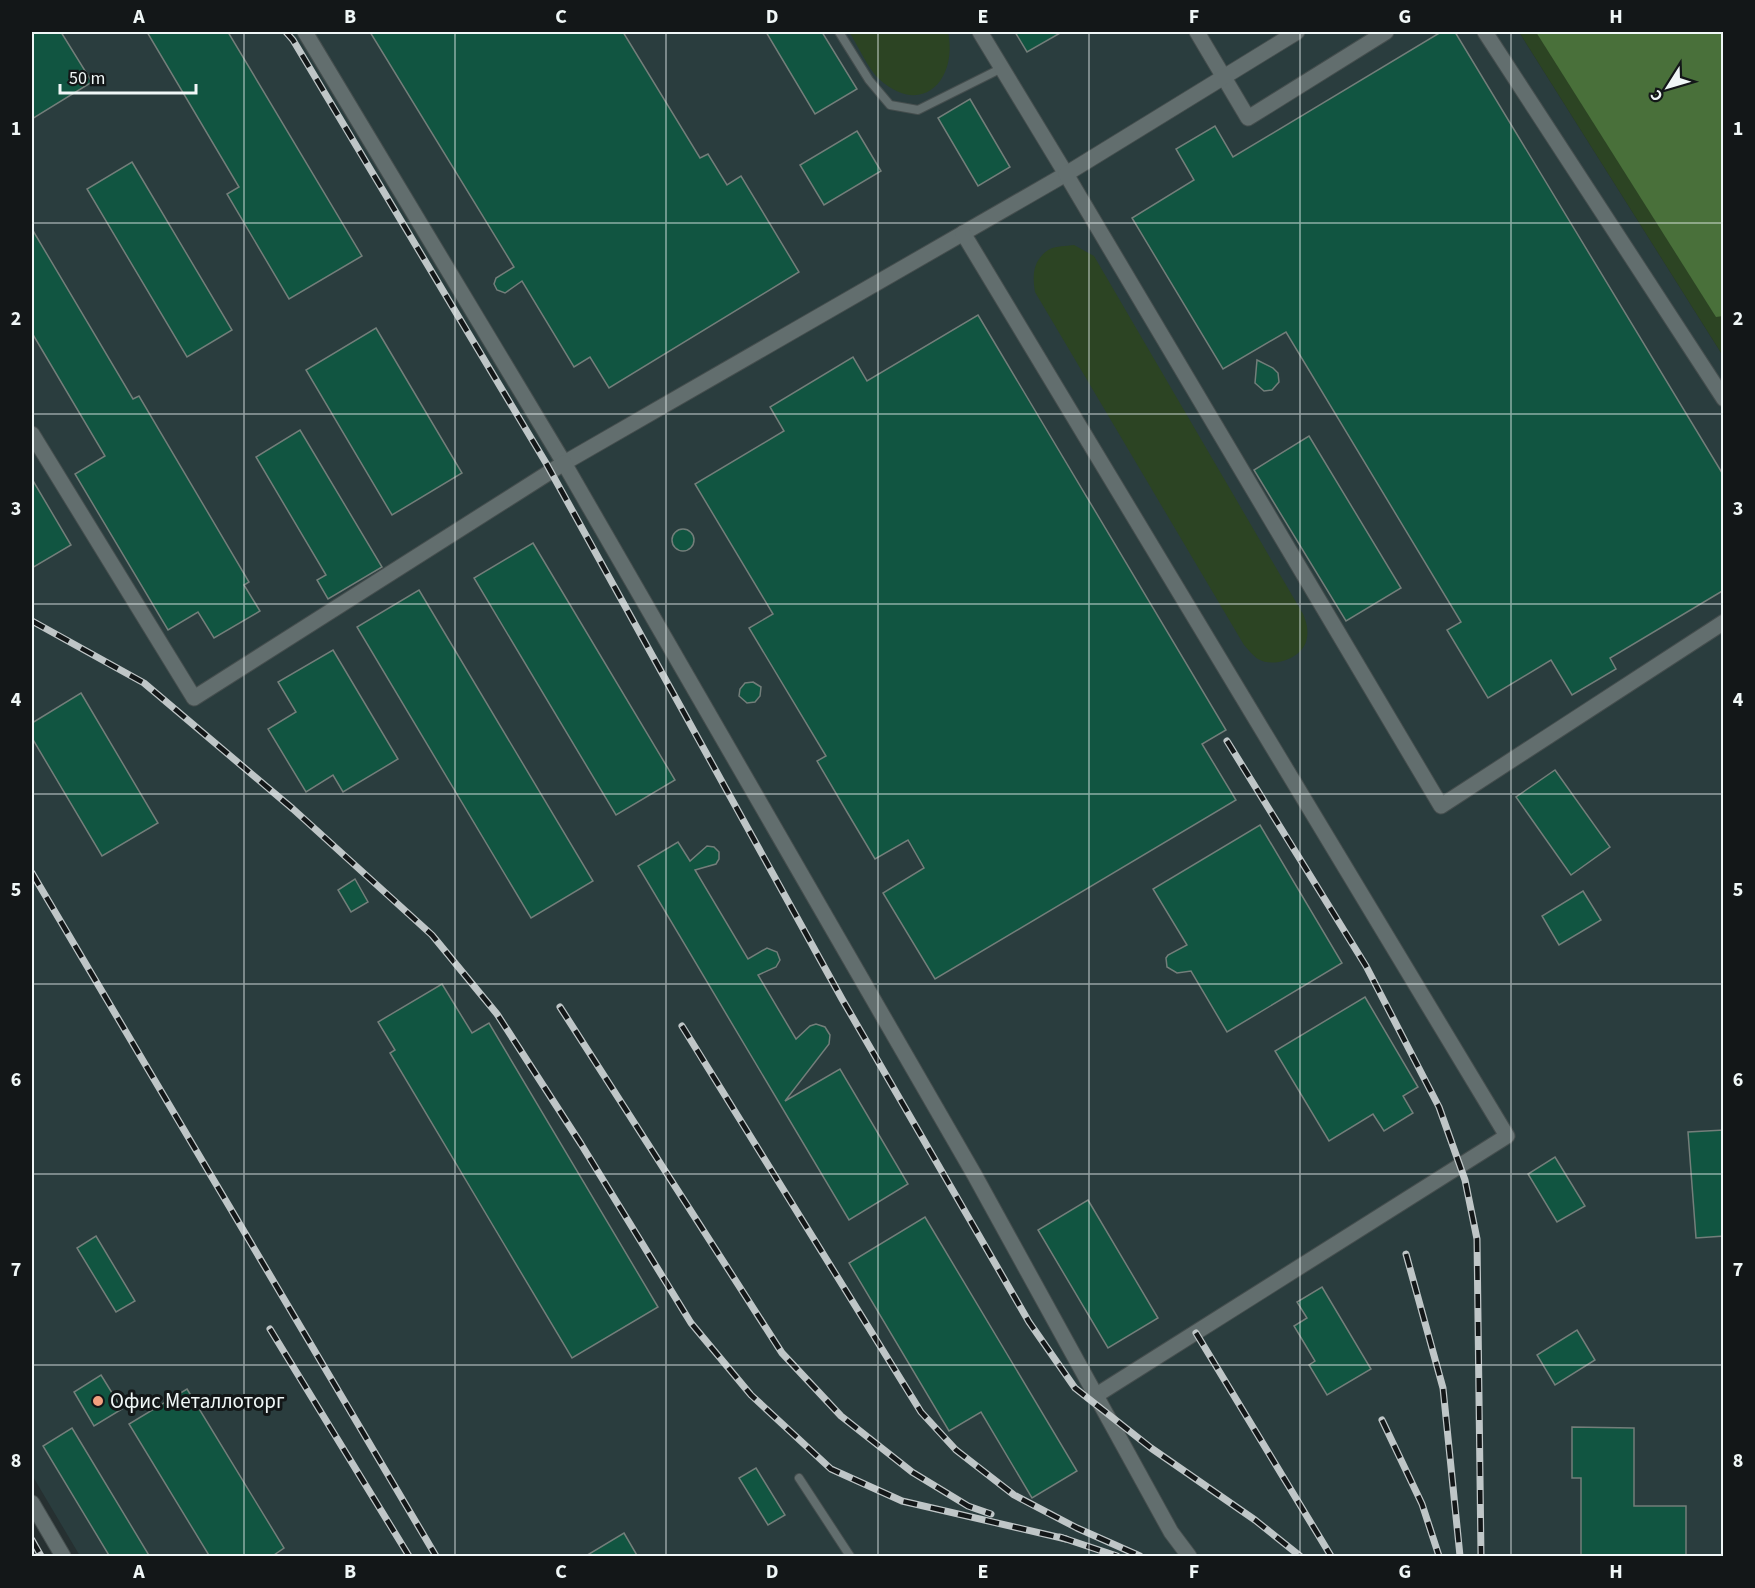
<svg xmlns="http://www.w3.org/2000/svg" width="1755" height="1588" font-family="'Source Sans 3',sans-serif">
	<rect width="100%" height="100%" fill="#263031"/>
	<path fill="#2a3d3e" d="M32,32H1519L1723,356V1556H80L32,1475V1405L33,1401L32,1400Z"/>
	<g fill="#2c4423">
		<path d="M849,32H948C958,80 922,118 879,79C868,69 858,45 849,32Z"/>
		<path d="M1519,32H1723V356Z"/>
		<path d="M1074,245L1094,256L1303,614C1307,623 1309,632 1306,642C1300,659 1273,668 1258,659C1253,656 1248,649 1244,645L1035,292C1032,275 1033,259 1050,249C1056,246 1067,246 1074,245Z"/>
	</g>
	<path fill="#49703a" d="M1536,32H1723V316L1716,317Z"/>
	<g fill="#115541" stroke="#737e7a" stroke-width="1.5">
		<path d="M32,32H61L92,82L32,119Z"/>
		<path d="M147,32H228L362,256L289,299L227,194L239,187Z"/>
		<path d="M370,32H623L700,158L708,154L727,185L741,176L799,272L609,388L590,357L574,367L522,281L505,293L497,290L494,284L496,278L514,267Z"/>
		<path d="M766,32H822L857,89L815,114Z"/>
		<path d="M1015,32H1062L1027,52Z"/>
		<path d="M1441,32H1455L1724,476V590L1610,658L1616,669L1572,695L1551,660L1488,698L1447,630L1461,622L1286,332L1223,369L1132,218L1194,180L1176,149L1215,126L1233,157Z"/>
		<path d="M970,99L1010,167L978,186L938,118Z"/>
		<path d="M857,131L881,171L824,205L800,165Z"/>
		<path d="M132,162L232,330L187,357L87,189Z"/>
		<path d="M32,229L133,399L139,396L249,582L244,585L260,611L214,638L198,612L168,630L75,474L105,456L32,333Z"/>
		<path d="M978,315L1226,730L1202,744L1236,800L935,979L883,893L924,868L908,840L875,859L847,812L817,761L826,756L749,628L773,614L695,484L784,431L770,407L853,357L867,381Z"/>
		<path d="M376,328L462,473L392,515L306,370Z"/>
		<path d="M1257,360L1273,368L1278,373L1279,382L1272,390L1264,391L1255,383Z"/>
		<path d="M300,430L382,567L328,599L317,580L326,575L256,457Z"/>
		<path d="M1309,436L1401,588L1346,621L1254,470Z"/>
		<path d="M32,479L71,545L32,568Z"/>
		<circle cx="683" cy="540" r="11"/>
		<path d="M533,543L675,780L616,815L474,578Z"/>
		<path d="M419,590L593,881L531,918L357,627Z"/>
		<path d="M333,650L398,759L343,792L333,775L306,792L268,729L296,712L278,682Z"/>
		<path d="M753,682L761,687L760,696L755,702L747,703L739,696L740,689L745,683Z"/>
		<path d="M81,693L158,823L102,856L32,738V723Z"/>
		<path d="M1555,770L1610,847L1571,875L1516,797Z"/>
		<path d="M1260,825L1342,963L1227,1032L1191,971L1177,973L1167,967L1166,958L1168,955L1187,945L1153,889Z"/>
		<path d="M678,842L690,861L707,846L714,847L719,852V859L716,864L695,870L748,959L767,948L777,952L780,960L776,967L758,975L796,1039L810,1026L816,1024L825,1027L830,1035L829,1044L785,1101L840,1069L908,1184L849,1220L638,866Z"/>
		<path d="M355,879L368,902L351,912L338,890Z"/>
		<path d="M1583,891L1601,920L1559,945L1542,916Z"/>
		<path d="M442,984L472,1033L489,1023L658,1307L572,1358L390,1053L395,1050L378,1022Z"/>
		<path d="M1365,997L1418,1087L1403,1096L1413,1113L1384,1131L1373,1114L1329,1141L1275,1051Z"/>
		<path d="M1724,1130V1236L1696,1238L1688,1132Z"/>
		<path d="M1555,1157L1585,1206L1557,1222L1528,1174Z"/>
		<path d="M1088,1200L1158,1318L1108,1348L1038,1230Z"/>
		<path d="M925,1217L1077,1471L1032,1498L981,1412L949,1431L849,1263Z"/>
		<path d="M96,1236L135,1301L116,1312L77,1248Z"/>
		<path d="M1322,1287L1371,1369L1327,1395L1309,1365L1315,1361L1294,1326L1307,1318L1297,1302Z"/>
		<path d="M1577,1330L1595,1360L1555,1385L1537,1355Z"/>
		<path d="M101,1375L122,1409L94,1426L74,1392Z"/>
		<path d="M187,1389L284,1548L271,1557H210L129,1424Z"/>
		<path d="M1572,1427L1634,1428V1506H1686V1557H1581V1478H1572Z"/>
		<path d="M72,1428L150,1557H110L43,1446Z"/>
		<path d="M756,1468L785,1515L768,1525L739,1478Z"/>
		<path d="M624,1533L638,1557H584Z"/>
	</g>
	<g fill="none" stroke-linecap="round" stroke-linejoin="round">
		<g stroke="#454e4e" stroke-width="10">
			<g id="service">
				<path d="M839,32L869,80L890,105L918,110L1002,68"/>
				<path d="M799,1478L850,1556"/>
			</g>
		</g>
		<g stroke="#454e4e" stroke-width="17">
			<g id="minor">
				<path d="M305,32L564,463L1066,174L980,32"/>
				<path d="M1197,32L1248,118L1386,32"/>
				<path d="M1297,32L1066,174L1441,806L1724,622"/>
				<path d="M1485,32L1724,399"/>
				<path d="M963,233L1507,1136L1095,1396"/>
				<path d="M32,434L194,698L564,463L974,1174L1171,1532L1189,1556"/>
				<path d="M32,1503L63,1556"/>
			</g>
		</g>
		<use href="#service" stroke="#626e6e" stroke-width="8"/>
		<use href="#minor" stroke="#626e6e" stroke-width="15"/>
		<g stroke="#bfc6c7" stroke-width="7">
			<g id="rail">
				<path d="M286,32L293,40L546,463L842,999L1029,1322L1075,1388L1151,1448L1255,1520L1300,1556"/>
				<path d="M32,621L144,683L293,809L432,935L497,1014L581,1144L691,1323L751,1395L831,1469L902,1501L1066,1539"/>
				<path d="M1227,741L1366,966L1439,1107L1465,1180L1477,1239L1481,1556"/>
				<path d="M32,873L436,1556"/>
				<path d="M560,1007L782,1353L841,1416L912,1472L968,1506L991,1514"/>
				<path d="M682,1026L921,1412L956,1450L1014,1495L1077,1528L1140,1556"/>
				<path d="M1406,1254L1443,1388L1460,1556"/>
				<path d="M270,1329L409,1556"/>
				<path d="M1196,1333L1331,1556"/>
				<path d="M1382,1420L1422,1504L1439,1556"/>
				<path d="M1060,1537L1117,1556"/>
				<path d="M32,1540L41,1556"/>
			</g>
		</g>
		<use href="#rail" stroke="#131718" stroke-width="4.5" stroke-dasharray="14" stroke-linecap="butt"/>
	</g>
	<path fill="none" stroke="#f0f7f7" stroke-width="1.5" stroke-opacity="0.55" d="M244,32V1556M455,32V1556M666,32V1556M878,32V1556M1089,32V1556M1300,32V1556M1511,32V1556M32,223H1724M32,414H1724M32,604H1724M32,794H1724M32,984H1724M32,1174H1724M32,1365H1724"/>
	<circle fill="#f2a07f" stroke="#131718" stroke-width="2" cx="98" cy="1401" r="6"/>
	<g text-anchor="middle" stroke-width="6" stroke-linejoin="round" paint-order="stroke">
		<g font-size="21" fill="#f0f7f7" stroke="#131718" text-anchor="start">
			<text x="110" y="1408">Офис Металлоторг</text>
		</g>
	</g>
	<rect width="1755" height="1588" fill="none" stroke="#131718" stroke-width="66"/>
	<g transform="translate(1668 87) rotate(233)" stroke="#131718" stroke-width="4.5" paint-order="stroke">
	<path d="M0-4.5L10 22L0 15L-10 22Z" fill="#f0f7f7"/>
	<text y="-9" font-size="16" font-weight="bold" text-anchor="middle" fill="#f0f7f7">С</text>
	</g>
	<path d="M60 84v9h136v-9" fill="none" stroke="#f0f7f7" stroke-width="3"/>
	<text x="69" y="84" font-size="18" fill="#f0f7f7" stroke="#131718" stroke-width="4.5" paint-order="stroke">50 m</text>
	<rect x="33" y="33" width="1689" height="1522" fill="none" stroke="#f0f7f7" stroke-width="2"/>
	<g font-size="20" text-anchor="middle" font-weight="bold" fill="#f0f7f7">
		<text x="139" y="23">A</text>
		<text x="350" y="23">B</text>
		<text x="561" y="23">C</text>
		<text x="772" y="23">D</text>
		<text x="983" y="23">E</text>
		<text x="1194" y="23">F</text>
		<text x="1405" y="23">G</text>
		<text x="1616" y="23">H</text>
		<text x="16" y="135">1</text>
		<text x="1738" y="135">1</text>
		<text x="16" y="325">2</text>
		<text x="1738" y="325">2</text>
		<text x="16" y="515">3</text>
		<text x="1738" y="515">3</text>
		<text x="16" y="706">4</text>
		<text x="1738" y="706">4</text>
		<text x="16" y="896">5</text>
		<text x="1738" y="896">5</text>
		<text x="16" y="1086">6</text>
		<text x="1738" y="1086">6</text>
		<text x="16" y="1276">7</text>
		<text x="1738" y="1276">7</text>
		<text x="16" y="1467">8</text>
		<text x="1738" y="1467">8</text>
		<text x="139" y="1578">A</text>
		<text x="350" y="1578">B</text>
		<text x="561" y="1578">C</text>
		<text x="772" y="1578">D</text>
		<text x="983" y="1578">E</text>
		<text x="1194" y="1578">F</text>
		<text x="1405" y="1578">G</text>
		<text x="1616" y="1578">H</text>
	</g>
</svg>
